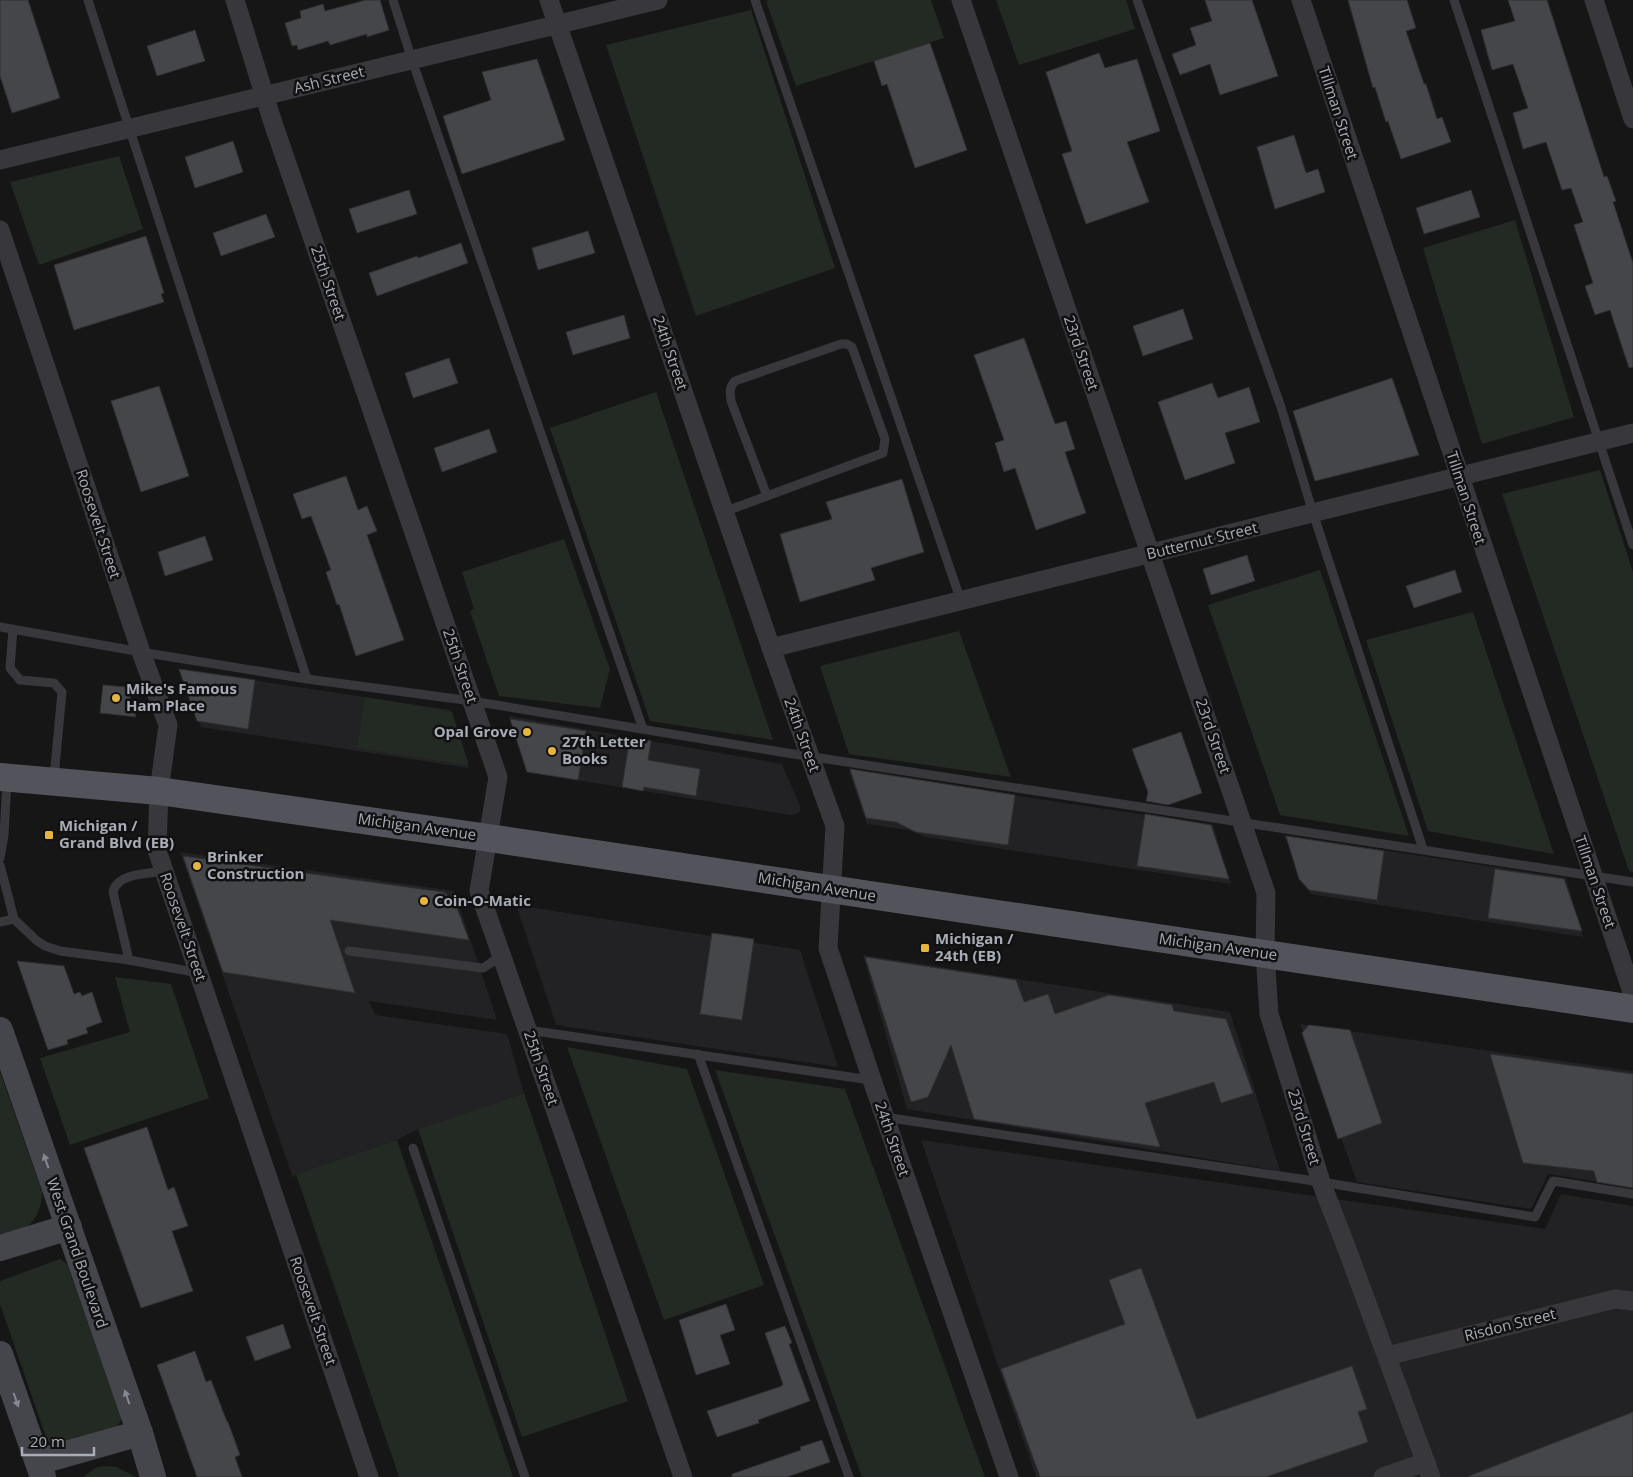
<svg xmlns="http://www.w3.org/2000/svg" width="1633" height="1477" font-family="'Open Sans',sans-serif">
	<rect width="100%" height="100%" fill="#161617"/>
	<g fill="#222224">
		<path d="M179,669L450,710L469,768L201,727Z"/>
		<path d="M509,716L782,764L800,806V811L796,814L791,815L527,772Z"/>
		<path d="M849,771L1213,825L1231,884L925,837L909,830L867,824Z"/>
		<path d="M1284,835L1566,878L1583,937L1310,894Z"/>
		<path d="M180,852L454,891L497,1020L369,1001L375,1015L507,1034L524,1093L418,1129L397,1140L296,1174L293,1178Z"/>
		<path d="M516,905L800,950L838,1067L556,1025Z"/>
		<path d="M863,955L1230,1012L1280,1171L907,1109Z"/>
		<path d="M1300,1024L1633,1071V1187L1548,1174L1531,1209L1357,1182Z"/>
		<path d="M921,1140L1545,1229L1561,1194L1633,1206V1477H1036Z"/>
	</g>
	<g fill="#222a23">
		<path d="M769,0H931L944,38L796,86L766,1Z"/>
		<path d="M996,0H1126L1135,29L1019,65Z"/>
		<path d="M751,10L835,268L696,316L606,45Z"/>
		<path d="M119,156L143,229L39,265L10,182Z"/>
		<path d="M1515,220L1574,417L1482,444L1423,248Z"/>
		<path d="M656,392L773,740L650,721L550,428Z"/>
		<path d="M1600,470L1633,572V872L1629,871L1502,494Z"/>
		<path d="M564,539L610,669L600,708L499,696L470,611L474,609L462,572Z"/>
		<path d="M1320,570L1409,836L1280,815L1208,605Z"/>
		<path d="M1473,612L1554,854L1428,831L1366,640Z"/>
		<path d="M959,631L1011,777L849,754L820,666Z"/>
		<path d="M365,697L452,712L468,762L467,765L357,748Z"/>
		<path d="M115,977L171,984L209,1098L70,1145L40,1058L130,1032Z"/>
		<path d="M567,1047L687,1069L764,1285L664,1320Z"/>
		<path d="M715,1070L845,1089L985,1477H862Z"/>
		<path d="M0,1072L42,1192C41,1219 27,1234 0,1234Z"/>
		<path d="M524,1093L628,1401L522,1437L418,1129Z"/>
		<path d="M397,1140L513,1477H399L296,1174Z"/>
		<path d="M60,1259L67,1264L122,1419L117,1426L53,1446L47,1440L0,1304V1281Z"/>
		<path d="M106,1466L116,1467L136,1477H83L97,1467Z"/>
	</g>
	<g fill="#45464a" stroke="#303033">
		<path d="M0,0H28L60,98L12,113L0,76Z"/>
		<path d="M366,0H380L389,30L367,37V34L330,45L328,41L298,50L297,45L292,46L285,23L301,18L300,11L323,4L325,11Z"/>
		<path d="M1205,0H1252L1278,76L1220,95L1210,64L1180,75L1172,54L1196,45L1190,28L1212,21Z"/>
		<path d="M1348,0H1407L1416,28L1406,31L1424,84H1426L1437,119L1442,117L1451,142L1401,159L1388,121L1386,122L1375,87L1373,88Z"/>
		<path d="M1508,0H1547L1604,177L1607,176L1616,201L1613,202L1633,263V367L1629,368L1610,310L1595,315L1585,286L1593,283L1574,225L1583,222L1571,188L1562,190L1546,142L1523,149L1513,113L1528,108L1513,64L1492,70L1481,30L1515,21Z"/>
		<path d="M195,30L205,61L157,76L147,46Z"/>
		<path d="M930,43L967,150L915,168L887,84L882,86L874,61Z"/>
		<path d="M1099,53L1105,68L1137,59L1160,131L1127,142L1149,202L1086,224L1062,154L1072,151L1046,72Z"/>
		<path d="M537,59L565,140L462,174L443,116L491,100L482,72Z"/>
		<path d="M1294,135L1306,173L1318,169L1325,192L1275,209L1257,147Z"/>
		<path d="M233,141L243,172L195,188L185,157Z"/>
		<path d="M409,190L417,214L357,233L349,209Z"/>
		<path d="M1471,190L1480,217L1424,234L1416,208Z"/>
		<path d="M266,214L275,237L221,256L213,233Z"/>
		<path d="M588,231L595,253L538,270L532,248Z"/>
		<path d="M146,236L164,293L161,294L164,302L74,330L54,265Z"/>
		<path d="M461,243L468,263L377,296L369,273L417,256L418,258Z"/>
		<path d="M1183,309L1193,339L1143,356L1133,326Z"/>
		<path d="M624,315L630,338L573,355L566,332Z"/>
		<path d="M1024,338L1055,424L1066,421L1075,449L1065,452L1086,513L1036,530L1015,468L1004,472L995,443L1004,440L974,355Z"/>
		<path d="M449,358L458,383L413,398L405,373Z"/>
		<path d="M1392,378L1419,455L1315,481L1293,411Z"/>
		<path d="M1212,383L1218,398L1249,387L1260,422L1225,433L1235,463L1185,480L1158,402Z"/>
		<path d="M159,386L189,476L141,492L111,401Z"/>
		<path d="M489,429L497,452L442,472L434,448Z"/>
		<path d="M346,476L358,510L367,506L377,531L367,535L404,640L356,656L339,604L337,605L326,572L331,570L311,516L302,519L293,494Z"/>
		<path d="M902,479L924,552L871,568L875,580L800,602L780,534L832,519L826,502Z"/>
		<path d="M205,536L213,560L165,576L158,552Z"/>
		<path d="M1247,555L1255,581L1211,595L1203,569Z"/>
		<path d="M1455,570L1462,592L1414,608L1406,586Z"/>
		<path d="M179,669L255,680L248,729L197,721Z"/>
		<path d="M103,685L127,687L136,717L100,713Z"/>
		<path d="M510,719L586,731L578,780L527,772Z"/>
		<path d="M1181,732L1202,793L1168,805L1146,801L1148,792L1132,749Z"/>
		<path d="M630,737L651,741L648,760L700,769L696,796L644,787L643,791L622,787Z"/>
		<path d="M850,769L1015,795L1008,845L916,832L896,822L866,818Z"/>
		<path d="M1145,814L1211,825L1229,879L1137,866Z"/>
		<path d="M1286,836L1384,851L1377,900L1309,890L1299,879Z"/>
		<path d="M183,856L443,892L454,900L469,940L330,920L355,993L223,972Z"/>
		<path d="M1495,869L1564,879L1582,931L1488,918Z"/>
		<path d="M712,933L754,939L742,1020L700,1014Z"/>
		<path d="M865,957L1016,980L1024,1002L1048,994L1055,1014L1109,995L1172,1005L1174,1011L1226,1019L1253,1093L1221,1103L1214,1082L1145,1103L1160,1147L1099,1138L974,1119L951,1045L928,1097L911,1102Z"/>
		<path d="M17,961L64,966L74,994L80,992L82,996L92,992L102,1022L86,1028L88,1033L67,1040L68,1044L48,1050Z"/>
		<path d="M1309,1025L1350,1030L1382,1123L1338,1139L1302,1033Z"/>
		<path d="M1490,1054L1633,1074V1188L1597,1182L1594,1171L1523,1163Z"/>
		<path d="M147,1127L168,1190L174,1187L188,1226L172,1231L193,1291L141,1308L84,1148Z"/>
		<path d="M1141,1268L1197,1419L1352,1366L1367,1409L1358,1412L1368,1442L1266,1477H1040L1001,1369L1125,1324L1109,1280Z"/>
		<path d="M726,1304L735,1330L720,1335L730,1364L696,1375L679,1320Z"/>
		<path d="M283,1324L291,1348L255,1361L246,1337Z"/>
		<path d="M785,1326L792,1343L789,1344L810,1401L758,1420L759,1423L717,1437L707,1411L782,1386L783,1384L765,1333Z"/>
		<path d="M195,1351L206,1382L211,1380L227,1422H228L240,1455L235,1457L242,1477H197L157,1365Z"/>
		<path d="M1633,1412V1477H1469V1476Z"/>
		<path d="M822,1440L830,1462L787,1477H732V1474L801,1450L800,1447Z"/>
	</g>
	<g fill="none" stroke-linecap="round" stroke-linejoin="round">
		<g stroke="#37373c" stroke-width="9">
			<path d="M88,0L307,679"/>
			<path d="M393,0L412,60L643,729"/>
			<path d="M755,0L961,601"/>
			<path d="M1137,0L1281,407L1313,513L1423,849"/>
			<path d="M1454,0L1633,545"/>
			<path d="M724,512L883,453L885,439L852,347L847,344H841L735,381C729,387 730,393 731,401L767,496"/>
			<path d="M0,627L141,652L307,679L472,701L787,753L1633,882"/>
			<path d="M13,629L10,668L20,680L54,683L62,692L54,778"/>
			<path d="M0,858L4,835L7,781"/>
			<path d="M0,865L14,919"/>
			<path d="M0,922L14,919L36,940L45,946L60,951L129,960L199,973"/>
			<path d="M349,951L483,968L501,956"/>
			<path d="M129,960L113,892C117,873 147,874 164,871"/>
			<path d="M528,1030L871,1080"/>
			<path d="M698,1054L849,1477"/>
			<path d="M884,1117L1321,1182L1535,1217L1553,1181L1633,1194"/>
			<path d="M413,1148L525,1477"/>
		</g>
		<g stroke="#37373c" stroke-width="19">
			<path d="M235,0L272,120L498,777L479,891L683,1477"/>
			<path d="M549,0L771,648L835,826L828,948L872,1080L1009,1477"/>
			<path d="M961,0L1266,893L1265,954L1269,1014L1321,1182L1347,1249L1431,1477"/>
			<path d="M1301,0L1633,995"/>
			<path d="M1594,0L1633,119"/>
			<path d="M0,160L658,0"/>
			<path d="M0,230L141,652L168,725L159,791L157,850L369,1477"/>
			<path d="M771,648L1633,433"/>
			<path d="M1387,1356L1615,1299L1633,1301"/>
			<path d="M1383,1477L1426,1462"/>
		</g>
		<g stroke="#45464c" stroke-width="26">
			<path d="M0,1030L140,1433L153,1477"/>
			<path d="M0,1248L69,1227"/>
			<path d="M0,1354L43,1477"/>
			<path d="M38,1462L140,1433"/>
		</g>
		<path stroke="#53545b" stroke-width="28" d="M0,777L159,791L489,838L1633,1009"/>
	</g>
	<defs><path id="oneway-solid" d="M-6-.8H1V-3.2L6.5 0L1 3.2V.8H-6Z" transform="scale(1.25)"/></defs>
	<g fill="#858891">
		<use href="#oneway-solid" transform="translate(46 1161) rotate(-109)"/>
		<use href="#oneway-solid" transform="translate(127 1397) rotate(-109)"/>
		<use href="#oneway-solid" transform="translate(16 1400) rotate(71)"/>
	</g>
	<g fill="#e5b540" stroke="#111112" stroke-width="2">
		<circle cx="116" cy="698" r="5"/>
		<circle cx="527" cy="732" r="5"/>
		<circle cx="552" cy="751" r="5"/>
		<rect x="44" y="830" width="10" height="10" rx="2.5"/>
		<circle cx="197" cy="866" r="5"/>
		<circle cx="424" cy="901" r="5"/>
		<rect x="920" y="943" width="10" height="10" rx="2.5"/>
	</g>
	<g text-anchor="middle" stroke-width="5" stroke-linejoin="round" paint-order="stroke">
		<g font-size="15" fill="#a8acb6" stroke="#111112">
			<text transform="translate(329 80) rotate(-14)" y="5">Ash Street</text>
			<text transform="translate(1338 113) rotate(72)" y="5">Tillman Street</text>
			<text transform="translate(328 283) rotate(71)" y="5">25th Street</text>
			<text transform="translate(670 353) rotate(71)" y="5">24th Street</text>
			<text transform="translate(1081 353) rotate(71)" y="5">23rd Street</text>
			<text transform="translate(1466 498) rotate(72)" y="5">Tillman Street</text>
			<text transform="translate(98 524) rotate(72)" y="5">Roosevelt Street</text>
			<text transform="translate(1202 541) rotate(-14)" y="5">Butternut Street</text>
			<text transform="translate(460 666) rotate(71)" y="5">25th Street</text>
			<text transform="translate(802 735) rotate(70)" y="5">24th Street</text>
			<text transform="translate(1213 736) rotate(71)" y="5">23rd Street</text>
			<text transform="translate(417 827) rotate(8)" y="5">Michigan Avenue</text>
			<text transform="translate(1595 882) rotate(71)" y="5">Tillman Street</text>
			<text transform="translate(817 887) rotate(9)" y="5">Michigan Avenue</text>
			<text transform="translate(183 927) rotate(71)" y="5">Roosevelt Street</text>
			<text transform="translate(1218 947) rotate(8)" y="5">Michigan Avenue</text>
			<text transform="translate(541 1068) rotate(71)" y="5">25th Street</text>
			<text transform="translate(1304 1127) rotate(73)" y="5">23rd Street</text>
			<text transform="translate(892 1139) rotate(71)" y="5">24th Street</text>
			<text transform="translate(77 1253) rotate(71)" y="5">West Grand Boulevard</text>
			<text transform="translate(313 1311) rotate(71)" y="5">Roosevelt Street</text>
			<text transform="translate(1510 1325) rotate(-14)" y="5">Risdon Street</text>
		</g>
		<g font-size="15" font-weight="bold" fill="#a8acb6" stroke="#111112" text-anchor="start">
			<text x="126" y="694">Mike's Famous<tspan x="126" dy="17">Ham Place</tspan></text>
			<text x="517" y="737" text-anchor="end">Opal Grove</text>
			<text x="562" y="747">27th Letter<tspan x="562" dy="17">Books</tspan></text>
			<text x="59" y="831">Michigan /<tspan x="59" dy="17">Grand Blvd (EB)</tspan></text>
			<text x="207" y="862">Brinker<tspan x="207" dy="17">Construction</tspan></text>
			<text x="434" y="906">Coin-O-Matic</text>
			<text x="935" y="944">Michigan /<tspan x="935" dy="17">24th (EB)</tspan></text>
		</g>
	</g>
	<path d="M22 1447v8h72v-8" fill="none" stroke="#a8acb6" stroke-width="2.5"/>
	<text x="30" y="1447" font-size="15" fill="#a8acb6" stroke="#111112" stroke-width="4" paint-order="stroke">20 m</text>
</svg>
